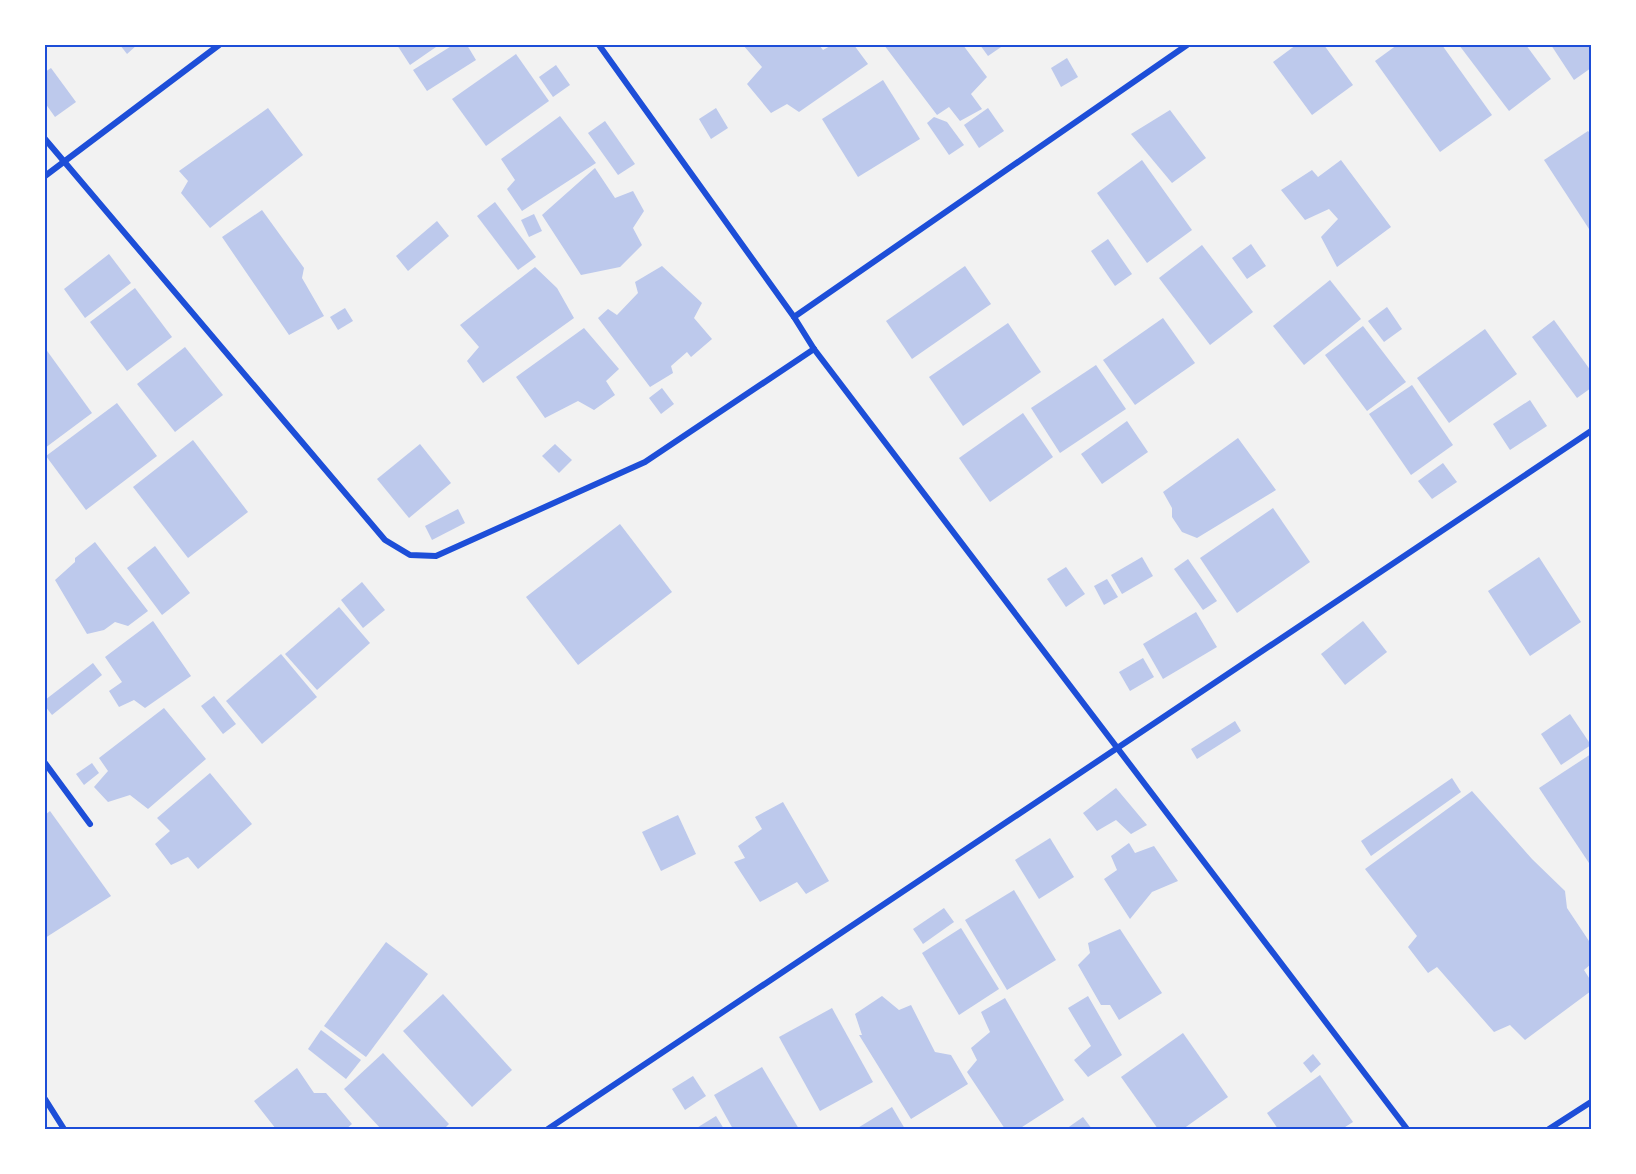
<svg xmlns="http://www.w3.org/2000/svg" width="1636" height="1174" font-family="Arial,sans-serif">
	<rect width="100%" height="100%" fill="#f2f2f2"/>
	<g fill="#bdc9ec">
		<path d="M120,45H137L127,54Z"/>
		<path d="M397,45H434L436,47L410,65Z"/>
		<path d="M453,45H467L476,60L427,91L413,70Z"/>
		<path d="M743,45H819L823,50L832,45H854L868,64L799,112L787,104L771,113L747,84L762,67Z"/>
		<path d="M884,45H963L987,77L971,94L982,109L960,121L949,107L937,115Z"/>
		<path d="M980,45H1004L988,56Z"/>
		<path d="M1296,45H1324L1353,85L1312,115L1273,62Z"/>
		<path d="M1397,45H1442L1492,115L1440,152L1375,61Z"/>
		<path d="M1459,45H1526L1551,79L1509,111Z"/>
		<path d="M1551,45H1591V68L1574,80Z"/>
		<path d="M516,54L549,101L486,146L452,99Z"/>
		<path d="M1067,58L1078,77L1061,87L1051,68Z"/>
		<path d="M556,65L570,85L553,97L539,77Z"/>
		<path d="M51,68L76,102L55,117L45,103V72Z"/>
		<path d="M883,80L920,139L858,177L822,119Z"/>
		<path d="M268,108L303,155L210,228L181,193L188,181L179,171Z"/>
		<path d="M716,108L728,128L711,139L699,119Z"/>
		<path d="M988,108L1004,131L979,148L964,125Z"/>
		<path d="M1170,110L1206,158L1172,183L1131,134Z"/>
		<path d="M560,116L596,163L522,211L507,189L515,180L501,159Z"/>
		<path d="M934,117L947,122L964,145L949,155L927,123Z"/>
		<path d="M605,121L635,164L618,175L588,133Z"/>
		<path d="M1588,131L1591,134V232L1544,160Z"/>
		<path d="M1142,160L1192,230L1147,263L1097,193Z"/>
		<path d="M1341,160L1391,227L1337,267L1321,237L1338,219L1329,209L1305,220L1281,190L1312,170L1318,177Z"/>
		<path d="M595,168L615,198L633,191L644,211L633,228L642,245L620,267L581,275L542,215Z"/>
		<path d="M495,202L536,257L518,270L477,216Z"/>
		<path d="M262,210L304,268L302,278L324,316L289,335L222,237Z"/>
		<path d="M534,214L542,231L529,237L521,220Z"/>
		<path d="M437,221L449,236L408,271L396,256Z"/>
		<path d="M1108,239L1132,274L1115,286L1091,251Z"/>
		<path d="M1251,244L1266,266L1247,279L1232,258Z"/>
		<path d="M1202,245L1253,312L1210,345L1159,278Z"/>
		<path d="M109,254L131,283L85,318L64,289Z"/>
		<path d="M662,266L702,303L694,318L712,339L691,357L687,352L671,366L673,373L650,387L598,318L608,309L617,315L638,293L635,282Z"/>
		<path d="M965,266L991,304L912,359L886,321Z"/>
		<path d="M535,267L557,288L574,318L483,383L467,361L479,347L460,325Z"/>
		<path d="M1330,280L1361,319L1304,365L1273,326Z"/>
		<path d="M135,288L172,337L127,371L90,322Z"/>
		<path d="M1387,307L1402,329L1384,342L1368,321Z"/>
		<path d="M345,308L353,321L338,330L330,317Z"/>
		<path d="M1163,318L1195,363L1135,405L1103,360Z"/>
		<path d="M1554,320L1591,371V388L1577,398L1532,337Z"/>
		<path d="M1008,323L1041,372L963,426L929,377Z"/>
		<path d="M1363,326L1406,382L1367,411L1325,355Z"/>
		<path d="M584,328L619,369L606,381L615,395L594,410L578,401L545,418L516,377Z"/>
		<path d="M1485,329L1517,374L1449,423L1417,378Z"/>
		<path d="M185,347L223,395L175,432L137,384Z"/>
		<path d="M45,348L92,413L45,448Z"/>
		<path d="M1096,365L1126,409L1060,453L1031,408Z"/>
		<path d="M1412,385L1453,445L1411,475L1369,414Z"/>
		<path d="M662,388L674,404L661,414L649,398Z"/>
		<path d="M1530,400L1547,426L1510,450L1493,424Z"/>
		<path d="M117,403L157,456L86,510L46,456Z"/>
		<path d="M1023,413L1053,457L990,502L959,458Z"/>
		<path d="M1127,421L1148,452L1102,484L1081,454Z"/>
		<path d="M1238,438L1276,490L1197,538L1182,532L1172,517V508L1163,492Z"/>
		<path d="M193,440L248,512L188,558L133,487Z"/>
		<path d="M420,444L451,483L409,518L377,479Z"/>
		<path d="M555,444L572,460L559,473L542,456Z"/>
		<path d="M1443,463L1457,482L1432,499L1418,481Z"/>
		<path d="M1273,508L1310,562L1237,613L1200,558Z"/>
		<path d="M458,509L465,523L432,540L425,526Z"/>
		<path d="M620,524L672,592L578,665L526,597Z"/>
		<path d="M95,542L148,611L128,626L115,622L104,630L87,634L55,580L75,562V558Z"/>
		<path d="M155,546L190,593L162,615L127,568Z"/>
		<path d="M1142,557L1153,576L1122,594L1111,575Z"/>
		<path d="M1539,557L1581,622L1530,656L1488,591Z"/>
		<path d="M1188,559L1217,601L1203,610L1174,569Z"/>
		<path d="M1066,567L1085,594L1066,607L1047,579Z"/>
		<path d="M1107,579L1118,597L1104,605L1094,586Z"/>
		<path d="M362,582L385,610L363,628L341,600Z"/>
		<path d="M339,607L370,643L317,690L285,654Z"/>
		<path d="M1196,612L1217,647L1163,679L1143,644Z"/>
		<path d="M153,621L191,676L145,708L134,700L119,707L109,691L122,682L105,657Z"/>
		<path d="M1363,621L1387,652L1345,685L1321,654Z"/>
		<path d="M281,654L317,697L262,744L226,701Z"/>
		<path d="M1143,658L1154,677L1130,691L1119,672Z"/>
		<path d="M93,663L102,675L52,715L45,706V700Z"/>
		<path d="M214,696L236,724L223,734L201,706Z"/>
		<path d="M164,708L206,759L148,809L130,795L108,802L94,787L108,771L99,758Z"/>
		<path d="M1570,714L1591,745L1561,765L1541,734Z"/>
		<path d="M1235,721L1241,731L1197,759L1191,749Z"/>
		<path d="M1591,754V866L1539,788Z"/>
		<path d="M92,763L99,773L84,785L76,774Z"/>
		<path d="M210,773L252,824L198,869L188,857L171,865L155,844L170,831L157,818Z"/>
		<path d="M1452,778L1461,792L1371,856L1361,841Z"/>
		<path d="M1116,788L1147,825L1131,834L1116,820L1097,831L1083,813Z"/>
		<path d="M1472,791L1532,859L1565,891L1567,908L1591,944V964L1584,970L1591,981V991L1525,1040L1510,1025L1494,1032L1437,967L1428,973L1408,947L1417,936L1365,869Z"/>
		<path d="M783,802L829,881L806,894L797,882L760,902L734,862L745,858L738,846L762,829L755,817Z"/>
		<path d="M50,811L111,896L45,938V815Z"/>
		<path d="M678,815L696,854L661,871L642,832Z"/>
		<path d="M1050,838L1074,877L1039,899L1015,860Z"/>
		<path d="M1129,843L1135,853L1154,846L1178,881L1152,892L1130,919L1104,879L1117,870L1111,856Z"/>
		<path d="M1014,890L1056,960L1007,990L965,920Z"/>
		<path d="M944,908L954,922L923,944L913,929Z"/>
		<path d="M961,928L999,989L959,1015L922,953Z"/>
		<path d="M1120,929L1162,993L1119,1020L1110,1005H1101L1078,965L1090,953L1088,943Z"/>
		<path d="M386,942L428,974L366,1057L324,1026Z"/>
		<path d="M443,994L512,1070L472,1107L403,1031Z"/>
		<path d="M882,996L899,1010L911,1005L935,1052L951,1055L968,1084L911,1119L859,1035H862L855,1014Z"/>
		<path d="M1088,996L1122,1055L1088,1077L1074,1060L1091,1046L1068,1008Z"/>
		<path d="M1005,998L1064,1100L1019,1129H1005L967,1072L977,1060L971,1048L990,1032L981,1012Z"/>
		<path d="M832,1008L873,1082L820,1111L779,1037Z"/>
		<path d="M321,1030L361,1060L346,1079L308,1049Z"/>
		<path d="M1183,1033L1228,1097L1183,1129H1158L1121,1077Z"/>
		<path d="M383,1053L449,1124L444,1129H381L344,1089Z"/>
		<path d="M1313,1054L1321,1064L1311,1073L1303,1063Z"/>
		<path d="M762,1067L799,1129H733L714,1095Z"/>
		<path d="M297,1068L314,1093H326L352,1124L346,1129H276L254,1101Z"/>
		<path d="M1320,1075L1353,1122L1342,1129H1278L1267,1113Z"/>
		<path d="M693,1076L706,1096L685,1110L672,1089Z"/>
		<path d="M892,1107L905,1129H856Z"/>
		<path d="M716,1116L724,1129H695Z"/>
		<path d="M1083,1117L1092,1129H1066Z"/>
	</g>
	<g fill="none" stroke-linecap="round" stroke-linejoin="round">
		<g stroke="#1d4ed8" stroke-width="6">
			<path d="M599,45L794,317L814,349L1407,1129"/>
			<path d="M45,139L385,540L410,555L436,556L645,462L814,349"/>
			<path d="M45,176L219,45"/>
			<path d="M794,317L1187,45"/>
			<path d="M45,763L90,824"/>
			<path d="M45,1099L64,1129"/>
			<path d="M548,1129L1591,431"/>
			<path d="M1549,1129L1591,1102"/>
		</g>
	</g>
	<rect width="1636" height="1174" fill="none" stroke="#ffffff" stroke-width="93"/>
	<rect x="46" y="46" width="1544" height="1082" fill="none" stroke="#1d4ed8" stroke-width="2"/>
</svg>
